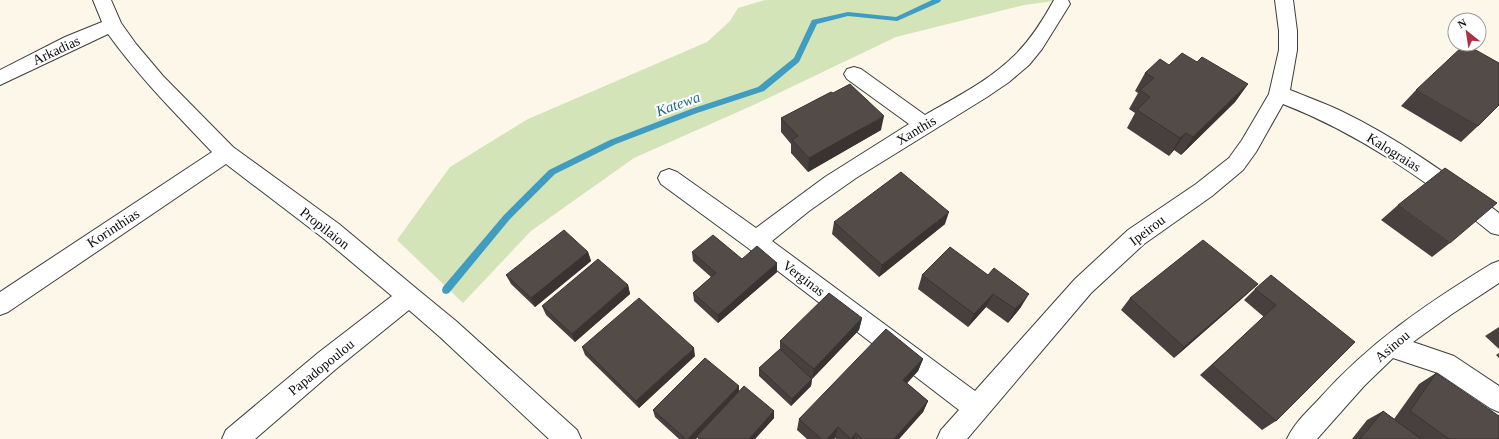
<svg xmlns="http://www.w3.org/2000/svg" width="1499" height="439" font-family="Georgia,serif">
	<rect width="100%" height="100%" fill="#fdf7ea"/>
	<path fill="#d3e4b8" d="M765,0H1062L1024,5L896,37L758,103L634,158L531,231L463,303L397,240L450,167L528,119L707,42L730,21L738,8Z"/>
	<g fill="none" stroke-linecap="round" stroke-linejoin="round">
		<path fill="#419cc1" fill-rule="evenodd" d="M932,0H941L940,2L897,21L848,16L817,24L799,62L764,91L697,113L616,144L555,174L510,219L449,293L446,294L443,293L442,290L443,287L504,215L549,170L610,140L691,109L758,87L794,58L812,20L848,12L896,17Z"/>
		<g stroke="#3e3e3e" stroke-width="2">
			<g id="street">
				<path d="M93,0H111L121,23L136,44L163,76L233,147L339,224L417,289L456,321L577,430L581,439H549L440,337L409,310L336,369L255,439H222L226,430L318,353L392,296L323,238L226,164L8,312L0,315V292L212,152C176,114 139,77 108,34L0,85V70L65,37L102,22Z"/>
				<path d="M1054,0H1068L1070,4L1042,49L1029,65L1009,82L987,97L856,178L809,211L772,241L975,391L1075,279L1128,230L1196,184L1229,158L1242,140L1269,94L1279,50V31L1275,0H1293L1297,31V50L1290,90C1307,97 1324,103 1341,111C1397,138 1449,175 1499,213V235L1491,233C1427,181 1360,134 1283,104L1256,152L1243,170L1212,196L1144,244L1091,293L967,439H937L941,430L959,410L748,248L661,184L658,178L661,172L669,169L677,172L756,228L825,177L909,124L847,79L844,74L847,69L854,67L861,69L925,115C956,97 989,81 1015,55C1031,39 1043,20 1054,0Z"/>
				<path d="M1499,261V283L1452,314L1413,342L1454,356L1499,386V412L1490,408L1438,373L1393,358L1364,386L1317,439H1287C1294,423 1308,411 1319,399C1370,342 1426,304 1491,264Z"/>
			</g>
		</g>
		<use href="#street" fill="#fff" fill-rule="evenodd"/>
	</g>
	<g fill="#47403e">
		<path d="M1197,62L1248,84L1235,102L1181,155L1174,150L1169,156L1127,128L1135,113L1129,109L1138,93L1135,91L1145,73L1169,65Z"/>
		<path d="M1416,90L1478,126L1461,142L1401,106Z"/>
		<path d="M781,118L881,130L808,172L791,153V144L781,132Z"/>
		<path d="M1398,205L1450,243L1432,257L1381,220Z"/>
		<path d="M834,222L945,224L879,277L832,234Z"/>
		<path d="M950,247L1021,307L1008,323L986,307L968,327L918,289L922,275Z"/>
		<path d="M588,252L591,261L535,307L511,284L506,275Z"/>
		<path d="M692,252L742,259L777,272L718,323L694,301L693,293L711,277L693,261Z"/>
		<path d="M1258,284L1246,295L1174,358L1121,310L1130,298Z"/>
		<path d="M628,285L630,294L575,342L546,315L542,306Z"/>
		<path d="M1255,289L1355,342L1276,421L1262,430L1200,375L1264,317L1244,300Z"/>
		<path d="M862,318L859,330L812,379L811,386L791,406L759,376V368L780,349V341Z"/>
		<path d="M1499,327V349L1485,336Z"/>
		<path d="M582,347L695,356L639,408L585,355Z"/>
		<path d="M1499,353V358L1496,355Z"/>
		<path d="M923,359L918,371L907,383L928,401L923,412L899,439H836L835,438L834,439H807L797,430L799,419Z"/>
		<path d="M1436,373L1499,439H1352L1367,420L1383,411L1394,419L1419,384Z"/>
		<path d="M739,386V391L774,411V418L755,439H698V437L696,439H679L655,417L653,410Z"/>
	</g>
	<g fill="#393432">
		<path d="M1248,84L1235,102L1181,155L1193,137Z"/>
		<path d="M884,116L881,130L808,172L809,158Z"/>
		<path d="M1186,133L1174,150L1169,156L1180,138Z"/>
		<path d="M949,212L945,224L879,277L882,265Z"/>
		<path d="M588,252L591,261L535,307L531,298Z"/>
		<path d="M777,263V272L718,323V315Z"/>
		<path d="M1258,284L1246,295L1174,358L1184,347Z"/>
		<path d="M628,285L630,294L575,342L572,334Z"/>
		<path d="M993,294L986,307L968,327L974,314Z"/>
		<path d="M1029,294L1021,307L1008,323L1015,309Z"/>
		<path d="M862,318L859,330L812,379L814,369Z"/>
		<path d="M694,348L695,356L639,408L636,401Z"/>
		<path d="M923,359L918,371L899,392L903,380Z"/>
		<path d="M812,379L811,386L791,406L792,399Z"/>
		<path d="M739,386V394L697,436L698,437L696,439H688Z"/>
		<path d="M928,401L923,412L899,439H894Z"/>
		<path d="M774,411V418L755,439H749Z"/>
		<path d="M838,427L835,438L834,439H827Z"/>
		<path d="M856,433L854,439H851Z"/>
	</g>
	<g fill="#524b48" stroke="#393432">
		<path d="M1465,44L1499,63V105L1478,126L1416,90Z"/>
		<path d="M1182,53L1197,62L1202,57L1248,84L1193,137L1186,133L1180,138L1137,110L1150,97L1140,90L1154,78L1145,73L1160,59L1169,65Z"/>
		<path d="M850,84L884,116L809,158L792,140L798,136L781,118L831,92L833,93Z"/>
		<path d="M1445,168L1497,203L1450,243L1398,205Z"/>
		<path d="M901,172L949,212L882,265L834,222Z"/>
		<path d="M564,230L588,252L531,298L506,275Z"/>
		<path d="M713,235L742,259L757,246L777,263L718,315L693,293L716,273L692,252Z"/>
		<path d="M1203,240L1258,284L1184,347L1130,298Z"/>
		<path d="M950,247L988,275L994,268L1029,294L1015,309L993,294L974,314L922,275Z"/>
		<path d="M598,259L628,285L572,334L542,306Z"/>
		<path d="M1271,275L1355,342L1276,421L1212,365L1276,305L1255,289Z"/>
		<path d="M829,293L862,318L814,369L780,341Z"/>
		<path d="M639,298L694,348L636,401L582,347Z"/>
		<path d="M886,329L923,359L903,380L928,401L894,439H862L856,433L851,439L838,427L827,439H821L799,419Z"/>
		<path d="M780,349L812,379L792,399L759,368Z"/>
		<path d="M705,358L739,386L688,439H686L653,410Z"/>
		<path d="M1436,373L1499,416V439H1449L1410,411Z"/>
		<path d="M744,386L774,411L749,439H701L697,436Z"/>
		<path d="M1383,411L1421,439H1360Z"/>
	</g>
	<g text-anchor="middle" stroke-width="4" stroke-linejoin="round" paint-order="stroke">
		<g font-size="14" fill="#0b0b0b" stroke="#fff">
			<text transform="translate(56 50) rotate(-25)" y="5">Arkadias</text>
			<text transform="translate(916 130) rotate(-31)" y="5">Xanthis</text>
			<text transform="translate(1394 152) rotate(32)" y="5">Kalograias</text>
			<text transform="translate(113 228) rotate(-33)" y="5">Korinthias</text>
			<text transform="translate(325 228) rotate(38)" y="5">Propilaion</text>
			<text transform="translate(1147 230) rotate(-37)" y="5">Ipeirou</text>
			<text transform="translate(804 278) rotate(37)" y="5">Verginas</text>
			<text transform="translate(1392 346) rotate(-40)" y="5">Asinou</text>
			<text transform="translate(321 367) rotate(-39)" y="5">Papadopoulou</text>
		</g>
		<g font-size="15" font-style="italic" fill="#206c90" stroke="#fff">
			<text transform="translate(678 104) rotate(-20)" y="5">Katewa</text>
		</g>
	</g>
	<g transform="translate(1467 32) rotate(330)"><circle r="19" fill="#ffffff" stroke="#9d9d9d"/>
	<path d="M0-3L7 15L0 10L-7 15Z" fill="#ae3043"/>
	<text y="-6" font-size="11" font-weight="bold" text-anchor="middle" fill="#0b0b0b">N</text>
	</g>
</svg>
